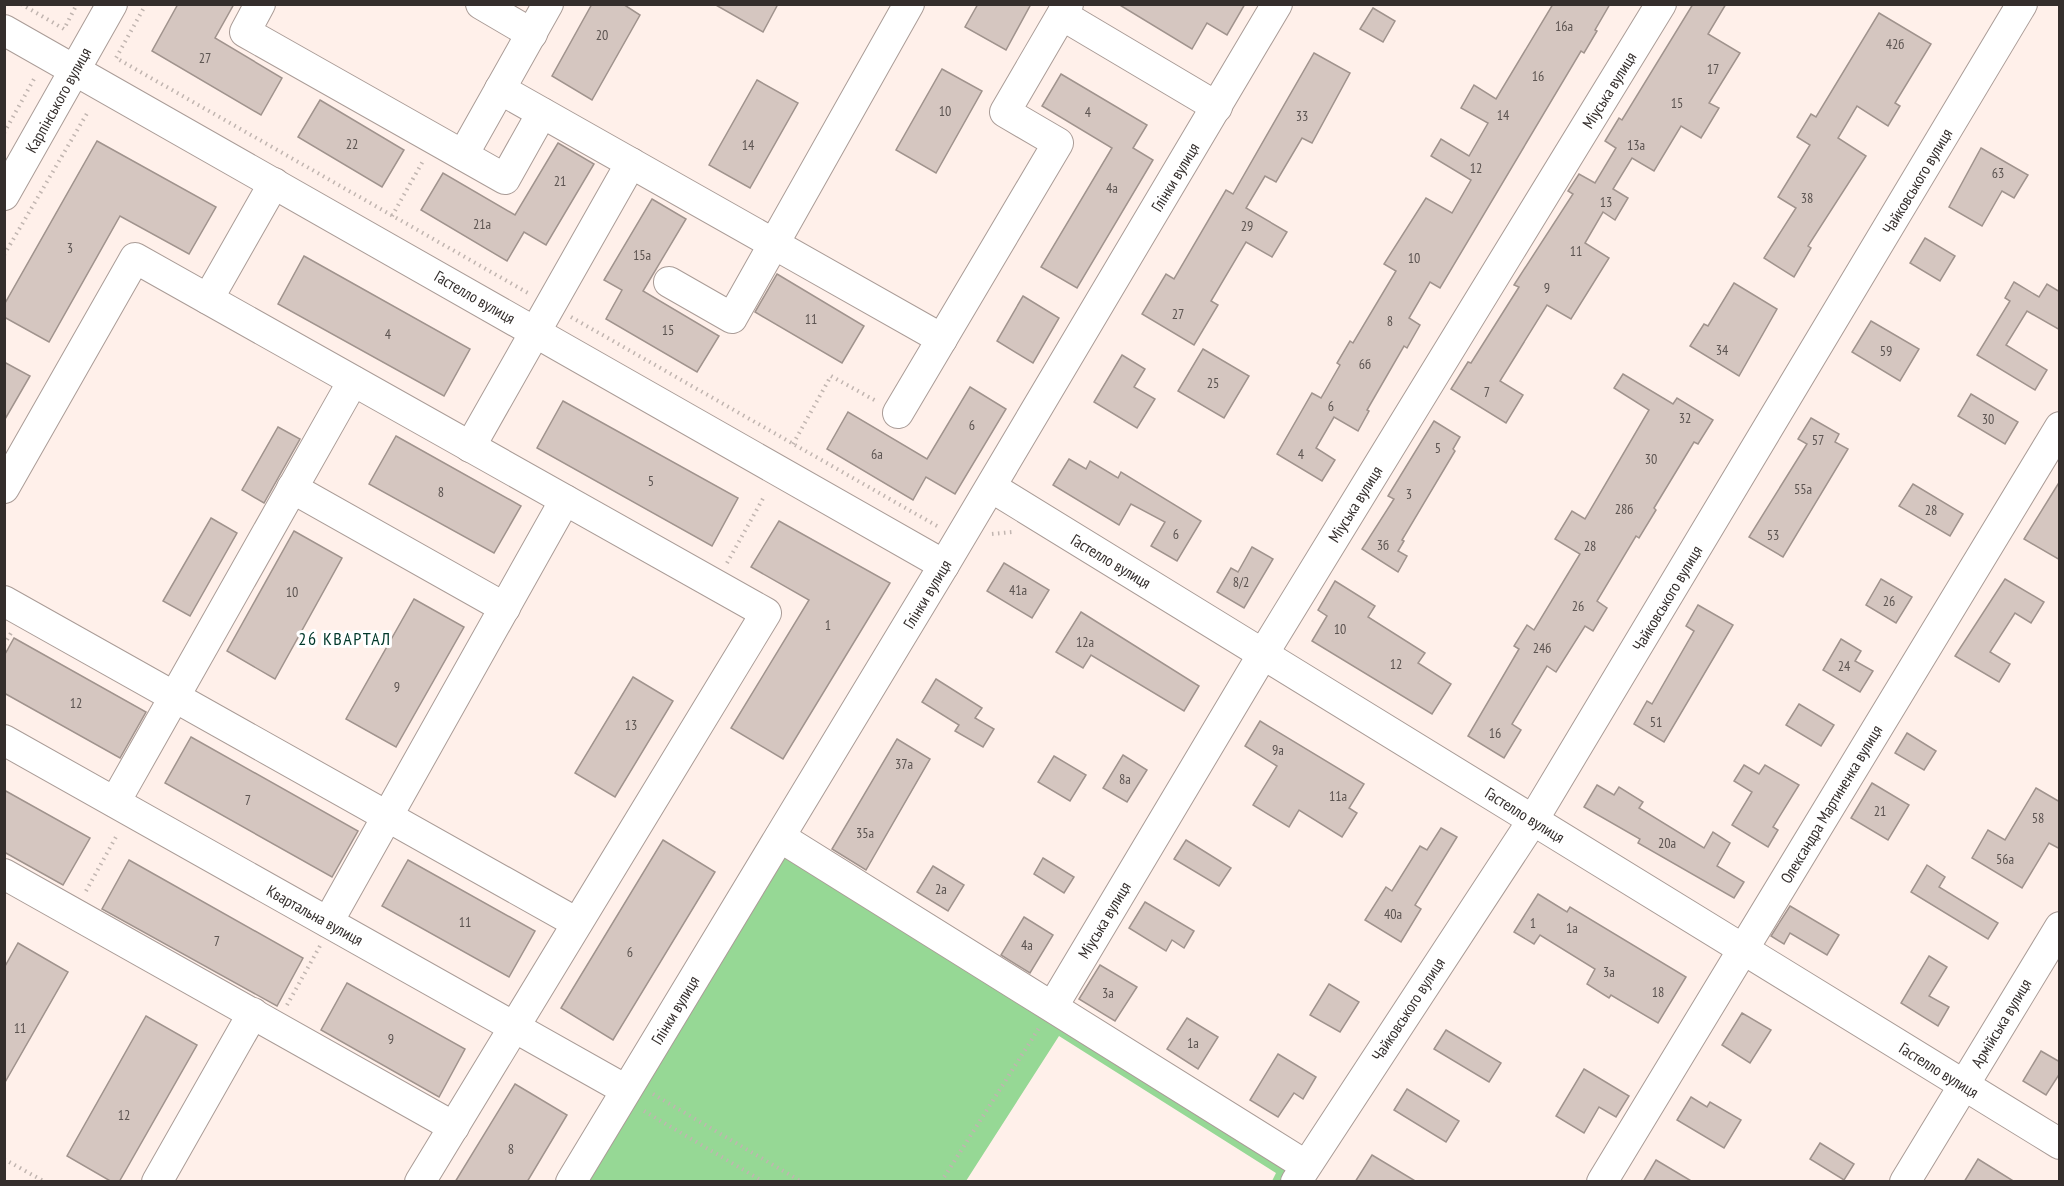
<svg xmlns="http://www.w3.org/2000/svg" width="2064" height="1186" font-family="'PT Sans Narrow',sans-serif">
	<rect width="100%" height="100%" fill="#fff0ea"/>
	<path fill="#96d895" d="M781,846L1296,1166L1288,1181H1272L1276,1173L1059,1036L966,1181L579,1182Z"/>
	<g fill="#d5c6c0" stroke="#a0938d" stroke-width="1.5">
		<path d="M178,4H234L215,38L282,78L261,115L152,51Z"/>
		<path d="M592,4H623L640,15L592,100L552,76Z"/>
		<path d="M714,4H778L763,32Z"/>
		<path d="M978,4H1031L1006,50L965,27Z"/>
		<path d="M1118,4H1245L1227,35L1207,23L1192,49Z"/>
		<path d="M1553,4H1610L1595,30L1597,31L1584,53L1581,51L1440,288L1430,282L1409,318L1420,325L1407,348L1404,346L1367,410L1369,411L1358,431L1334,417L1316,448L1335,460L1322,481L1277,454L1312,393L1321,398L1340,365L1337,363L1350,341L1353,343L1396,271L1384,264L1426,198L1452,213L1471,180L1431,156L1441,139L1469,156L1488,123L1461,108L1474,85L1496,99Z"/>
		<path d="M1693,4H1726L1708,34L1740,53L1709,103L1719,108L1701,138L1681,126L1654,171L1632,158L1613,189L1628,198L1615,220L1603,212L1585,243L1609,258L1571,319L1547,305L1500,381L1523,395L1506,423L1451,389L1468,362L1471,363L1519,287L1514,285L1573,194L1568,191L1579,174L1595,183L1616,148L1605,141L1619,118L1622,120Z"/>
		<path d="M1373,8L1395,21L1383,42L1360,29Z"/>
		<path d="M1879,13L1931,44L1895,103L1900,106L1888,126L1857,106L1838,138L1866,156L1808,246L1811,248L1794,277L1764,258L1796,208L1778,197L1810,145L1797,137L1811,114L1816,117Z"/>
		<path d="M1314,53L1350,73L1312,143L1302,138L1276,182L1265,176L1246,208L1287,232L1272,257L1246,242L1211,301L1218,305L1194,345L1142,314L1166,274L1174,279L1226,190L1233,194Z"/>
		<path d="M942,69L982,91L936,173L896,150Z"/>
		<path d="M1061,74L1147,125L1133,148L1153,160L1077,288L1041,267L1112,148L1042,106Z"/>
		<path d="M757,80L798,103L750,188L709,165Z"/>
		<path d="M320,100L404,150L382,187L298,137Z"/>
		<path d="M97,141L216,207L189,254L120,216L49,342L4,317V305Z"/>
		<path d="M558,143L594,164L546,245L524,232L507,261L421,210L443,173L515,215Z"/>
		<path d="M1981,148L2028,175L2014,198L2002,191L1982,226L1949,207Z"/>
		<path d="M652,199L686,219L643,291L719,336L697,372L606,319L622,290L604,280Z"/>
		<path d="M1925,238L1955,256L1940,281L1910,263Z"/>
		<path d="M304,256L470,349L444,396L278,304Z"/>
		<path d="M777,274L864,326L842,363L755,312Z"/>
		<path d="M2014,282L2039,297L2047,284L2060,292V330L2027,311L2006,345L2047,370L2035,390L1977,355L2010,301L2005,298Z"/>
		<path d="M1734,283L1777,309L1739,376L1690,346L1704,324L1708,326Z"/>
		<path d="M1023,296L1059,318L1033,363L997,341Z"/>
		<path d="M1871,321L1919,349L1900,381L1852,352Z"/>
		<path d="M1203,349L1249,376L1224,418L1178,391Z"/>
		<path d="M1122,355L1145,369L1134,387L1155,399L1137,428L1094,402Z"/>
		<path d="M4,362L30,376L4,421Z"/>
		<path d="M1623,374L1673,404L1677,398L1713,420L1698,444L1694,442L1654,508L1656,510L1639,538L1636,536L1597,601L1607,608L1593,631L1585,626L1556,672L1547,666L1512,724L1521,730L1504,758L1468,736L1519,649L1514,646L1527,625L1534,630L1580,554L1555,539L1572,511L1585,519L1649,410L1614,388Z"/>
		<path d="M970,387L1006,409L955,494L926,477L913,500L827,449L848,412L927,459Z"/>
		<path d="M1971,394L2018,422L2005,444L1958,416Z"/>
		<path d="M563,401L738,498L712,546L537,448Z"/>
		<path d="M1811,418L1839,434L1835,442L1848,449L1783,557L1749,537L1807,444L1798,439Z"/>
		<path d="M1434,421L1460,437L1453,449L1455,451L1402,540L1404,541L1398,551L1407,556L1398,572L1362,549L1394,499L1388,496Z"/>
		<path d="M278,427L300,439L264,503L242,490Z"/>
		<path d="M396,436L521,506L494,553L369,484Z"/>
		<path d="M1069,459L1086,469L1090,461L1118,478L1121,472L1201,521L1177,561L1151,546L1165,522L1131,504L1119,525L1053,485Z"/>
		<path d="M2060,481V560L2024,539Z"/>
		<path d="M1913,484L1963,514L1950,536L1899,506Z"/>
		<path d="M211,518L237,533L190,616L163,601Z"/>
		<path d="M779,521L890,583L783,759L731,728L809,600L751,567Z"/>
		<path d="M294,531L342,558L275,679L227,651Z"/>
		<path d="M1252,547L1273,559L1244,608L1217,592L1231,568L1238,572Z"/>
		<path d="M1004,563L1049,590L1032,618L987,591Z"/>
		<path d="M1881,579L1912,597L1896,623L1866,605Z"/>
		<path d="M2005,579L2044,602L2031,623L2015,613L1990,652L2010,664L1999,682L1955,656Z"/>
		<path d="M1335,581L1375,606L1368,617L1425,653L1418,663L1451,684L1432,714L1312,641L1327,616L1318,610Z"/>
		<path d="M414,599L464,627L396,747L346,719Z"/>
		<path d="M1698,605L1733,625L1664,742L1634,724L1647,701L1652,704L1694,631L1686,626Z"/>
		<path d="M1081,612L1199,686L1184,711L1091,655L1083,668L1056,652Z"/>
		<path d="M14,638L146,712L120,758L4,693V656Z"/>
		<path d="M1841,639L1861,651L1855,661L1873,671L1860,692L1823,670Z"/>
		<path d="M633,677L673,701L615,797L575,773Z"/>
		<path d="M936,679L982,708L975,718L994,729L983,747L955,731L959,725L922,702Z"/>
		<path d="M1799,704L1834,725L1821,746L1786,725Z"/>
		<path d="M1260,721L1364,784L1349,808L1357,813L1342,837L1299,810L1289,827L1253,805L1277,766L1245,746Z"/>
		<path d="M1907,733L1936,751L1924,770L1895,753Z"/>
		<path d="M191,737L358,831L332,877L165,783Z"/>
		<path d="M897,739L930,759L866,870L832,849Z"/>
		<path d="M1123,755L1147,770L1127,802L1103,788Z"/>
		<path d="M1054,756L1086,775L1070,801L1038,782Z"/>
		<path d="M1744,765L1759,774L1765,765L1799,785L1773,827L1778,830L1768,847L1732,825L1752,792L1734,781Z"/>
		<path d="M1872,783L1909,805L1888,840L1851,818Z"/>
		<path d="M1597,785L1614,795L1619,787L1643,802L1639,808L1704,848L1713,832L1730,843L1717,866L1744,882L1734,898L1638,843L1640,839L1584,807Z"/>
		<path d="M2036,788L2060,802V849L2049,843L2022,888L1972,858L1988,830L2005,840Z"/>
		<path d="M4,790L90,838L63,885L4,852Z"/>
		<path d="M1441,828L1457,837L1415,905L1421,909L1401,942L1365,920L1386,887L1392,891L1420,846L1427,850Z"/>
		<path d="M663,840L715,872L613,1040L561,1008Z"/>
		<path d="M1186,840L1231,868L1219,886L1174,859Z"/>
		<path d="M1043,858L1074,877L1064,893L1034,874Z"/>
		<path d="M129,860L303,958L277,1006L102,909Z"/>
		<path d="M408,860L535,931L509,977L382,906Z"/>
		<path d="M1927,865L1945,877L1939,887L1998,923L1988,939L1911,892Z"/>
		<path d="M933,866L964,885L948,911L917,892Z"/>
		<path d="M1538,894L1567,912L1570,907L1686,977L1658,1023L1611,995L1609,998L1587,984L1595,969L1540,935L1534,944L1514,932Z"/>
		<path d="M1145,902L1194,931L1184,948L1172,940L1166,951L1129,928Z"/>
		<path d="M1790,906L1839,935L1827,955L1790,933L1784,944L1771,936Z"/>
		<path d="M1024,917L1053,935L1030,973L1001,955Z"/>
		<path d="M18,943L68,972L4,1084V968Z"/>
		<path d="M1929,956L1947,967L1929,996L1949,1007L1938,1026L1901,1003Z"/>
		<path d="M1100,965L1137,987L1115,1021L1079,999Z"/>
		<path d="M347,983L465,1049L439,1097L321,1030Z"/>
		<path d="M1329,984L1359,1002L1340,1032L1310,1015Z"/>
		<path d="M1742,1013L1771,1030L1750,1063L1722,1045Z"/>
		<path d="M146,1016L197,1045L119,1182H112L67,1156Z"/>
		<path d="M1187,1018L1218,1037L1198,1069L1167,1049Z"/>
		<path d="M1446,1030L1501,1063L1489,1082L1434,1049Z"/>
		<path d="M2041,1051L2060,1062V1073L2046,1095L2023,1081Z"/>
		<path d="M1278,1054L1316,1077L1303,1099L1294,1093L1278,1117L1250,1100Z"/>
		<path d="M1584,1069L1629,1096L1616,1117L1599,1107L1584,1133L1556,1116Z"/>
		<path d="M515,1084L567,1115L527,1182H455Z"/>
		<path d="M1407,1089L1459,1121L1446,1142L1394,1110Z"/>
		<path d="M1691,1097L1707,1107L1710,1102L1741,1120L1724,1148L1677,1120Z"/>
		<path d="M1820,1143L1854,1164L1844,1180L1810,1159Z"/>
		<path d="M1372,1155L1417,1182H1355Z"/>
		<path d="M1978,1159L2015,1182H1964Z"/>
		<path d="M1656,1160L1693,1182H1643Z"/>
	</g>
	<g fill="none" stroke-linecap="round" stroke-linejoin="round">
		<g stroke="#aa9c97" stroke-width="32">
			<g id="minor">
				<path d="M260,4L245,32L505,179L542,113"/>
				<path d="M481,4L532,34"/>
				<path d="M1062,15L1217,107"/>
				<path d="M4,30L944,565"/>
				<path d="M500,89L942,339"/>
				<path d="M463,155L548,4"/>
				<path d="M4,195L112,4"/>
				<path d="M669,282L732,318L909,4"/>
				<path d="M208,299L274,183"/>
				<path d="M898,413L1058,143L1005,112L1068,4"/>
				<path d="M470,447L631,163"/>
				<path d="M991,487L2060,1144"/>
				<path d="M4,488L135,258L766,613L420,1182"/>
				<path d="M292,488L505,608"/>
				<path d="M4,601L577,923"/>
				<path d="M4,740L626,1090"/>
				<path d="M115,802L353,381"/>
				<path d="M780,837L1305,1165"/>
				<path d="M4,874L454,1127"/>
				<path d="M328,922L565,500"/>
				<path d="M1053,1006L1263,654L1661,4"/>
				<path d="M157,1182L253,1013"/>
				<path d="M571,1182L944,565L1277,4"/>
				<path d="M1296,1182L1533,820L2022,4"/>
				<path d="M1602,1182L2060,427"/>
				<path d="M1905,1182L2060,927"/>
			</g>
		</g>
		<g stroke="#c1b5b0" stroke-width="4" stroke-dasharray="1.5 4.5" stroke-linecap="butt">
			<path d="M21,4L64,29L77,4"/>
			<path d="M146,4L116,58L528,293"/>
			<path d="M4,133L34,79"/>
			<path d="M392,216L423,161"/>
			<path d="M4,255L89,110"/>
			<path d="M571,317L937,526"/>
			<path d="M793,444L831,376L876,401"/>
			<path d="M992,534L1012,532"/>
			<path d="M727,563L765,495"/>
			<path d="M4,645L11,633"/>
			<path d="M86,891L117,835"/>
			<path d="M287,1005L320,946"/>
			<path d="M653,1094L802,1182"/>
			<path d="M644,1111L764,1182"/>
			<path d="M4,1159L45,1182"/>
			<path d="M941,1182L1039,1028"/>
		</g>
		<use href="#minor" stroke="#fff" stroke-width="30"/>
	</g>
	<g text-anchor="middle" stroke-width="6" stroke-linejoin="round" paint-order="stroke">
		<g font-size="14" fill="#5c5451">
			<text x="1564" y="31">16а</text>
			<text x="602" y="40">20</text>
			<text x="1895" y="49">42б</text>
			<text x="205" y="63">27</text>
			<text x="1713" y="74">17</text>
			<text x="1538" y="81">16</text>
			<text x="1677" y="108">15</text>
			<text x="945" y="116">10</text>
			<text x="1088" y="117">4</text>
			<text x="1503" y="120">14</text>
			<text x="1302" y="121">33</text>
			<text x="352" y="149">22</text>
			<text x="748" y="150">14</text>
			<text x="1636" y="150">13а</text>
			<text x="1476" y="173">12</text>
			<text x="1998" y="178">63</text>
			<text x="560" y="186">21</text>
			<text x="1112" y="193">4а</text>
			<text x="1807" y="203">38</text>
			<text x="1606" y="207">13</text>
			<text x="482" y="229">21а</text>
			<text x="1247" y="231">29</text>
			<text x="70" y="253">3</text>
			<text x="1576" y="256">11</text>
			<text x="642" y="260">15а</text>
			<text x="1414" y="263">10</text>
			<text x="1547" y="293">9</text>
			<text x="1178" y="319">27</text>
			<text x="811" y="324">11</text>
			<text x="1390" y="326">8</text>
			<text x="668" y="335">15</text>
			<text x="388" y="339">4</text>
			<text x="1722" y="355">34</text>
			<text x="1886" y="356">59</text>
			<text x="1365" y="369">6б</text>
			<text x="1213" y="388">25</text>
			<text x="1487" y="397">7</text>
			<text x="1331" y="411">6</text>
			<text x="1685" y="423">32</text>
			<text x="1988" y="424">30</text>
			<text x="972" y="430">6</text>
			<text x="1818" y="445">57</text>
			<text x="1438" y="453">5</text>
			<text x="877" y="459">6а</text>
			<text x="1301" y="459">4</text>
			<text x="1651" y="464">30</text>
			<text x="651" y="486">5</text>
			<text x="1803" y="494">55а</text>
			<text x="441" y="497">8</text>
			<text x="1409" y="499">3</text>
			<text x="1624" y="514">28б</text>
			<text x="1931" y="515">28</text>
			<text x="1176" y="539">6</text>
			<text x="1773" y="540">53</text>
			<text x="1383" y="550">3б</text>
			<text x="1590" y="551">28</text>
			<text x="1241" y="587">8/2</text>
			<text x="1018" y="595">41а</text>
			<text x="292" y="597">10</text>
			<text x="1889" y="606">26</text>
			<text x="1578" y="611">26</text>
			<text x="828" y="630">1</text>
			<text x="1340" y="634">10</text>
			<text x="1085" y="647">12а</text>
			<text x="1542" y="653">24б</text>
			<text x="1396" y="669">12</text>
			<text x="1844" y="671">24</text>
			<text x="397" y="692">9</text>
			<text x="76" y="708">12</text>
			<text x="1656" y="727">51</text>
			<text x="631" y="730">13</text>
			<text x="1495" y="738">16</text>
			<text x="1278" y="755">9а</text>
			<text x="904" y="769">37а</text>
			<text x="1125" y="784">8а</text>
			<text x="1338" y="801">11а</text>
			<text x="248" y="805">7</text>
			<text x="1880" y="816">21</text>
			<text x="2038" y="823">58</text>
			<text x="865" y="838">35а</text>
			<text x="1667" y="848">20а</text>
			<text x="2005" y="864">56а</text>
			<text x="941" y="894">2а</text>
			<text x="1393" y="919">40а</text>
			<text x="465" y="927">11</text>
			<text x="1533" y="928">1</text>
			<text x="1572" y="933">1а</text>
			<text x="217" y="946">7</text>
			<text x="1027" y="950">4а</text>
			<text x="630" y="957">6</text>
			<text x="1609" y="977">3а</text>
			<text x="1658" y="997">18</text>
			<text x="1108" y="998">3а</text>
			<text x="20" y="1033">11</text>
			<text x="391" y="1044">9</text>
			<text x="1193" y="1048">1а</text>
			<text x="124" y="1120">12</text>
			<text x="511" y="1154">8</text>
		</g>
		<g font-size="16" fill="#342e2c" stroke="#fff">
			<text transform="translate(1609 90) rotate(-58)" y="6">Міуська вулиця</text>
			<text transform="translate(58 100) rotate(-61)" y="6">Карпінського вулиця</text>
			<text transform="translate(1175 177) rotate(-59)" y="6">Глінки вулиця</text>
			<text transform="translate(1917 181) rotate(-59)" y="6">Чайковського вулиця</text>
			<text transform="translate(475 297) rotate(30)" y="6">Гастелло вулиця</text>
			<text transform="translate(1355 504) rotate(-58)" y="6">Міуська вулиця</text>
			<text transform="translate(1111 561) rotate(31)" y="6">Гастелло вулиця</text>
			<text transform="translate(927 594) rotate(-59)" y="6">Глінки вулиця</text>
			<text transform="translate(1667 598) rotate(-59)" y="6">Чайковського вулиця</text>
			<text transform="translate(1831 804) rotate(-59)" y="6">Олександра Мартиненка вулиця</text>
			<text transform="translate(1525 815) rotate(32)" y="6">Гастелло вулиця</text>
			<text transform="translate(315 915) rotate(29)" y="6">Квартальна вулиця</text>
			<text transform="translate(1104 920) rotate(-59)" y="6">Міуська вулиця</text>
			<text transform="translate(1408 1009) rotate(-57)" y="6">Чайковського вулиця</text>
			<text transform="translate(675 1010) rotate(-59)" y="6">Глінки вулиця</text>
			<text transform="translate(2001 1023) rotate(-59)" y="6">Армійська вулиця</text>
			<text transform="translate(1939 1070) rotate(32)" y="6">Гастелло вулиця</text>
		</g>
		<g font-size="18" letter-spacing="1.5" fill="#01392b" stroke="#fff">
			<text x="345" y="645">26 КВАРТАЛ</text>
		</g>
	</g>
	<rect width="2064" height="1186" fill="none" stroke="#342e2c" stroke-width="12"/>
</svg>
